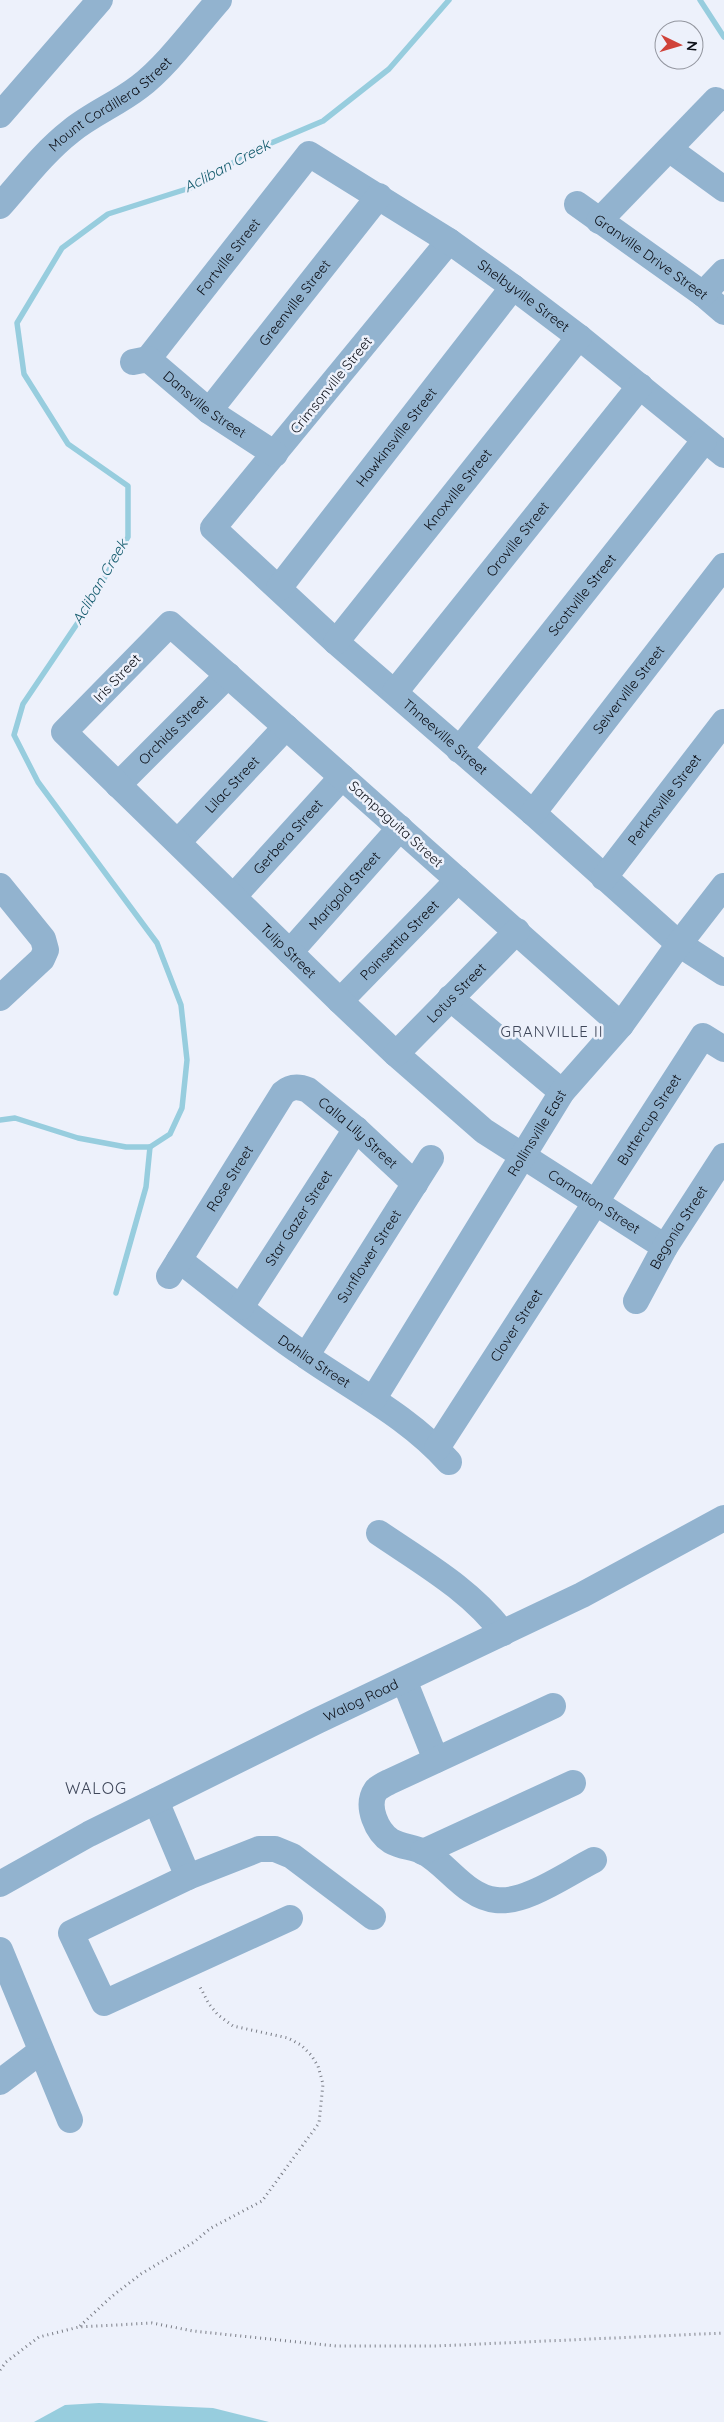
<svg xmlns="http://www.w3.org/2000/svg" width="724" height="2422" font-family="Quicksand,sans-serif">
	<rect width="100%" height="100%" fill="#edf1fb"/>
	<path fill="#97cdde" d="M99,2403L213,2408L269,2422H34L65,2405Z"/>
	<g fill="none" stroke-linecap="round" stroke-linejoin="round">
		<g stroke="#97cdde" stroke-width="5.5">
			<path d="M700,0L724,37"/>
			<path d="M0,1120L15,1118L78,1138L126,1147H150L170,1134L182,1108L187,1060L181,1005L157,943L38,782L14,735L23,704L83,615L128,537V486L68,444L24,374L17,323L62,248L108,214L193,187L252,151L323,121L389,69L449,0"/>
			<path d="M116,1293L146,1187L150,1147"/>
		</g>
		<g stroke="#7a7d86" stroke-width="3" stroke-dasharray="1 4" stroke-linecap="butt">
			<path d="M80,2326L111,2297L141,2274L194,2242L211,2228L262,2201L319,2123L323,2084L318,2066L311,2055L301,2045L288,2038L233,2026L218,2015L209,2004L199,1985"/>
			<path d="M0,2370L6,2362L39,2337L79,2327L152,2323L193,2331L336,2346H436L724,2333"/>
		</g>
		<g stroke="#92b3cf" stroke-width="26">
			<path d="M0,115L100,0"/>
			<path d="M669,149L724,189"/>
			<path id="s1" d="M577,204L703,294L724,312"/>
			<path id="s2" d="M0,206C23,180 44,152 71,131C92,114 117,104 139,87C167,66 195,27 219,0"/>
			<path d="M599,221L716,100"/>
			<path id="s3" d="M449,241L213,528L336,642L533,813L679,944L724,973"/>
			<path d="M703,294L724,272"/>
			<path id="s4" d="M148,359L309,154L449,241L513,287L579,337L724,455"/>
			<path id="s5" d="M133,362L148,359L209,411L275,454"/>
			<path id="s6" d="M209,411L379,196"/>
			<path id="s7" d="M279,588L513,287"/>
			<path id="s8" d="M336,642L579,337"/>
			<path id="s9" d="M395,692L640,386"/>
			<path id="s10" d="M459,750L704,441"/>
			<path id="s11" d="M118,785L228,675"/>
			<path id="s12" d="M533,813L724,566"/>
			<path id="s13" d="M178,842L286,727"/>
			<path id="s14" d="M604,878L724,722"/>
			<path d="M0,886L43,939L46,950L42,959L0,998"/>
			<path id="s15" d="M234,896L342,777"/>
			<path id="s16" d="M290,952L400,828"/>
			<path d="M450,998L562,1092"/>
			<path id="s17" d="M340,1001L458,880"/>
			<path id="s18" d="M621,1025L170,624L64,732L340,1001L396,1054L484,1131L665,1247"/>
			<path id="s19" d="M396,1054L517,931"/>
			<path id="s20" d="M179,1260C221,1292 262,1327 306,1356C355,1390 409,1417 449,1462"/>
			<path id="s21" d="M169,1276L283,1093C291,1086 298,1086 308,1090L356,1129L415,1184"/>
			<path id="s22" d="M636,1301L665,1247L724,1156"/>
			<path id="s23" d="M241,1307L356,1129"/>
			<path id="s24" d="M306,1356L431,1158"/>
			<path id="s25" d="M374,1398L562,1092L621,1025L679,944L724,886"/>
			<path id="s26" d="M437,1448L703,1036L724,1049"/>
			<path d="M379,1533C423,1563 471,1590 503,1633"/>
			<path d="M404,1680L436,1760"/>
			<path d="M553,1706L389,1782C385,1784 379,1787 376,1790C365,1806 377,1832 391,1841C401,1847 414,1847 424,1852C448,1865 466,1897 496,1900C525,1904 568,1873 594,1860"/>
			<path d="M156,1801L188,1877"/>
			<path d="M423,1852L573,1783"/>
			<path id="s27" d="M0,1884L89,1834L317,1721L582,1595L724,1518"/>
			<path d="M290,1918L104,2003L71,1933L188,1877L259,1849H275L292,1856L373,1917"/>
			<path d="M0,1950L70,2120"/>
			<path d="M0,2082L41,2051"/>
		</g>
	</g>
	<g text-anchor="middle" stroke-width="5" stroke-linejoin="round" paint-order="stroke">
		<g font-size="14" fill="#0b0e16" stroke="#edf1fb">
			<text dy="5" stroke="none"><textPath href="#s2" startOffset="151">Mount Cordillera Street</textPath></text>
			<text dy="5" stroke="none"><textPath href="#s4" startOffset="130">Fortville Street</textPath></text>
			<text dy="5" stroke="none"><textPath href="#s1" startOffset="91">Granville Drive Street</textPath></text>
			<text dy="5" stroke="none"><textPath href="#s4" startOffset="518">Shelbyville Street</textPath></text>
			<text dy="5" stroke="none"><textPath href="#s6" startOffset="138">Greenville Street</textPath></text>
			<text transform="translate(331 385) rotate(-51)" y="5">Crimsonville Street</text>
			<text dy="5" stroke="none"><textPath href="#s5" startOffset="88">Dansville Street</textPath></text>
			<text dy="5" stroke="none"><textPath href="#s7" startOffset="191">Hawkinsville Street</textPath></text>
			<text dy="5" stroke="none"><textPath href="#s8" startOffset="195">Knoxville Street</textPath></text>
			<text dy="5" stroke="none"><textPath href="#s9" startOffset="196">Oroville Street</textPath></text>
			<text dy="5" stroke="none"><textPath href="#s10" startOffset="198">Scottville Street</textPath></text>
			<text transform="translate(117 678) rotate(-46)" y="5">Iris Street</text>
			<text dy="5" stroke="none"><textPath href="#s12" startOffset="156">Seiverville Street</textPath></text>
			<text dy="5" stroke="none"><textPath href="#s11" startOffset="78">Orchids Street</textPath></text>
			<text dy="5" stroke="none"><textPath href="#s3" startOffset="684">Thneeville Street</textPath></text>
			<text dy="5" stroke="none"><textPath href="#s13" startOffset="79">Lilac Street</textPath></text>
			<text dy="5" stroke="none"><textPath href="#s14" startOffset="99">Perknsville Street</textPath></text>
			<text transform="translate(396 824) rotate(42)" y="5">Sampaguita Street</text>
			<text dy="5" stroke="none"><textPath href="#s15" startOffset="80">Gerbera Street</textPath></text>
			<text dy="5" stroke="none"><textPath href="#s16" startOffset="82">Marigold Street</textPath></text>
			<text dy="5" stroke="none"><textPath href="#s17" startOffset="85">Poinsettia Street</textPath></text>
			<text dy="5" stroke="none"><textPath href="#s18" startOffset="1068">Tulip Street</textPath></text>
			<text dy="5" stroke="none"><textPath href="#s19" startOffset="86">Lotus Street</textPath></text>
			<text dy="5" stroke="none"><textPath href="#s26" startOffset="391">Buttercup Street</textPath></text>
			<text dy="5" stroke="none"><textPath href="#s21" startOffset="308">Calla Lily Street</textPath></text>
			<text dy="5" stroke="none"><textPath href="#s25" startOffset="311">Rollinsville East</textPath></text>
			<text dy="5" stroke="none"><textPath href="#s21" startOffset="115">Rose Street</textPath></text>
			<text dy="5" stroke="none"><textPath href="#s18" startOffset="1465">Carnation Street</textPath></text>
			<text dy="5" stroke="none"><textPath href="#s23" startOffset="106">Star Gazer Street</textPath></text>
			<text dy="5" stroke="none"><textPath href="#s22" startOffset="85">Begonia Street</textPath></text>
			<text dy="5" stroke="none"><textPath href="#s24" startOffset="118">Sunflower Street</textPath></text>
			<text dy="5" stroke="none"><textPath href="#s26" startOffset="146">Clover Street</textPath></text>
			<text dy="5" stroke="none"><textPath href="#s20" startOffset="169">Dahlia Street</textPath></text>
			<text dy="5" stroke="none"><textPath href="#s27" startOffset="405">Walog Road</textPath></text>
		</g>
		<g font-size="15" font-style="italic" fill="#155c6e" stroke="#edf1fb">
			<text transform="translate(227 166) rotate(-28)" y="5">Acliban Creek</text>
			<text transform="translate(100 582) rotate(-60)" y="5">Acliban Creek</text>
		</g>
		<g font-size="15" letter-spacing="1" fill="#3f475a" stroke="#edf1fb">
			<text x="552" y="1037">GRANVILLE II</text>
		</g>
		<g font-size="16" letter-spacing="1" fill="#3f475a" stroke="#edf1fb">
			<text x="96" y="1794">WALOG</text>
		</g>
	</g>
	<g transform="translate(679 45) rotate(95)"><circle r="24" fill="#edf1fb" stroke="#93969f"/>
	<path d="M0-4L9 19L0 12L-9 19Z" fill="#d04239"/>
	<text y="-8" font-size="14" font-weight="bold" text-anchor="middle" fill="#0b0e16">N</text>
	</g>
</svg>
